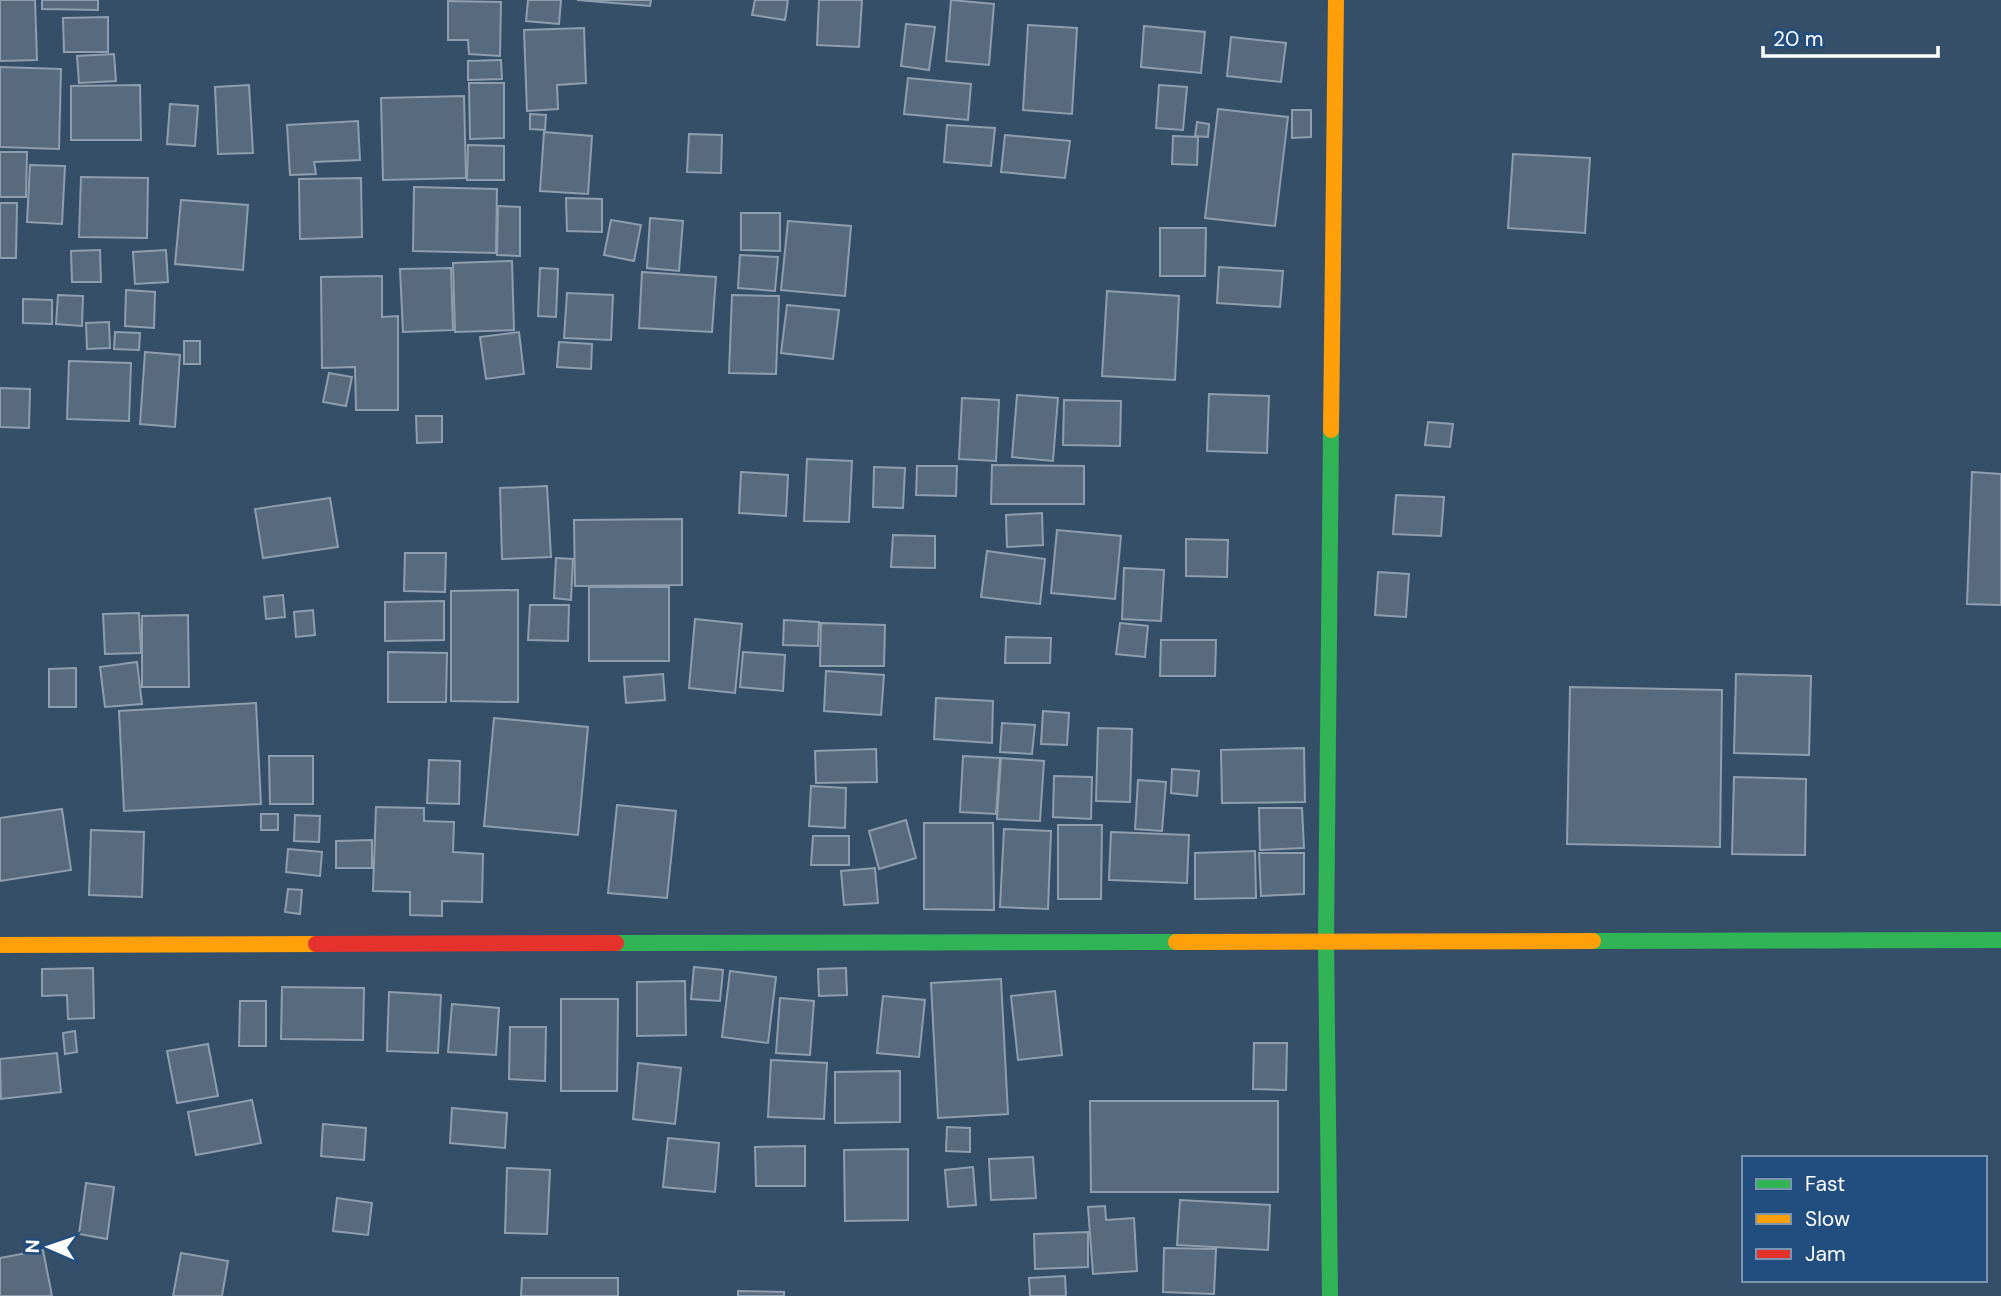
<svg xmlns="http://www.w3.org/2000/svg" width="2001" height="1296" font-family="'DM Sans',sans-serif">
	<rect width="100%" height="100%" fill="#364f69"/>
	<g fill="#576a7e" stroke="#8f9eae" stroke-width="2">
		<path d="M0,0H35L37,60L0,61Z"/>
		<path d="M42,0H98V10L42,9Z"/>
		<path d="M528,0H561L559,24L526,21Z"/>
		<path d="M577,0H651L650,6Z"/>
		<path d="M755,0H788L785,20L752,15Z"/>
		<path d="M819,0H862L859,47L817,45Z"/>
		<path d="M951,0L994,4L989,65L946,61Z"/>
		<path d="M448,1L501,2L500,56L469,54L468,40H448Z"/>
		<path d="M108,17V52H64L63,18Z"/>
		<path d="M906,24L935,27L929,70L901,66Z"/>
		<path d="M1028,25L1077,28L1072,114L1023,110Z"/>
		<path d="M1144,26L1205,32L1201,73L1141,67Z"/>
		<path d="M584,28L586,83L557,85L558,109L527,111L524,30Z"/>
		<path d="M1231,37L1286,43L1281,82L1227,76Z"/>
		<path d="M114,54L116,81L79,83L77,56Z"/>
		<path d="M501,60L502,79L468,80V61Z"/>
		<path d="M0,67L61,69L59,149L0,147Z"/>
		<path d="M908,78L971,84L968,120L904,114Z"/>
		<path d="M469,83H504V138L470,139Z"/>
		<path d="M140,85L141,140H71V86Z"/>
		<path d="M249,85L253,153L218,154L215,87Z"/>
		<path d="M1159,85L1187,87L1183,130L1156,128Z"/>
		<path d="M464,96L466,178L383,180L381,98Z"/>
		<path d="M170,104L198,106L195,146L167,144Z"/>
		<path d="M1218,109L1288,117L1275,226L1205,218Z"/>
		<path d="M1292,110H1311V137L1292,138Z"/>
		<path d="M530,114L546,115L545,130L530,129Z"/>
		<path d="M358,121L360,160L314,162L316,174L290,175L287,125Z"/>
		<path d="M1197,122L1209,124L1208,137L1195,136Z"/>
		<path d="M947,125L995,128L991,166L944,162Z"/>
		<path d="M544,132L592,136L588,194L540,191Z"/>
		<path d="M689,134L722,135L721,173L687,172Z"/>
		<path d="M1005,135L1070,141L1065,178L1001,172Z"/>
		<path d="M1173,136L1198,137L1197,165L1172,164Z"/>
		<path d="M468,145L504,146V180H467Z"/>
		<path d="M0,152H27L26,197H0Z"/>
		<path d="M1513,154L1590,158L1585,233L1508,228Z"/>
		<path d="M30,165L65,166L62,224L27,222Z"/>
		<path d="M81,177L148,178L147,238L79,237Z"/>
		<path d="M361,178L362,237L300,239L299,179Z"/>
		<path d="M414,187L497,189L496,253L413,251Z"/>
		<path d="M566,198L602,199V232L567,231Z"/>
		<path d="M181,200L248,205L243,270L175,264Z"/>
		<path d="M0,203H17L16,258H0Z"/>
		<path d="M498,206L520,207V256L497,255Z"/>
		<path d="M741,213H780V251L741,250Z"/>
		<path d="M650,218L683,221L679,271L647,268Z"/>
		<path d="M611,220L641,225L634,261L604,255Z"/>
		<path d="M788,221L851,226L845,296L781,290Z"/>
		<path d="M1160,228H1206L1205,276H1160Z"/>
		<path d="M100,250L101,282H72L71,251Z"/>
		<path d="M166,250L168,282L135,284L133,252Z"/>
		<path d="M740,255L778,257L775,291L738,288Z"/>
		<path d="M512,261L514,330L455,332L453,263Z"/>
		<path d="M1219,267L1283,271L1280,307L1217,303Z"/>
		<path d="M451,268L453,330L403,332L400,269Z"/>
		<path d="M540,268L558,269L556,317L538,316Z"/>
		<path d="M642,272L716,277L712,332L639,328Z"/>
		<path d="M382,276V317L398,316V410H356L355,367L322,368L321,277Z"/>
		<path d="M126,290L155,292L154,328L125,326Z"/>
		<path d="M1107,291L1179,296L1175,380L1102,376Z"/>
		<path d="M567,293L613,295L611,340L564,338Z"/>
		<path d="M58,295L83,296L82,326L56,324Z"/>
		<path d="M732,295L779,296L776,374L729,373Z"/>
		<path d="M23,299L52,300V324L23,323Z"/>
		<path d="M787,305L839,310L833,359L781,353Z"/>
		<path d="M109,322L110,348L87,349L86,323Z"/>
		<path d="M115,332L140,333L139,350L114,349Z"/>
		<path d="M519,332L524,374L486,379L480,337Z"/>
		<rect x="184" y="341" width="16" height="23"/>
		<path d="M559,342L592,344L591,369L557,367Z"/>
		<path d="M145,352L180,355L175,427L140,424Z"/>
		<path d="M69,361L131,363L129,421L67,419Z"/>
		<path d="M329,373L352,377L346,406L323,402Z"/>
		<path d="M0,388L30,389L29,428L0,427Z"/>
		<path d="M1209,394L1269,396L1267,453L1207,451Z"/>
		<path d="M1017,395L1058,398L1053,461L1012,457Z"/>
		<path d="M962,398L999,400L996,461L959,459Z"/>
		<path d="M1064,400L1121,401L1120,446L1063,445Z"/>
		<path d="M416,416H442V442L417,443Z"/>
		<path d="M1428,422L1453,424L1450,447L1425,445Z"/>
		<path d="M807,459L852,461L849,522L804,521Z"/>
		<path d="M992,465L1084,466V504H991Z"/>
		<path d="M917,466H957L956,496L916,495Z"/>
		<path d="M874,467L905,468L903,508L873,507Z"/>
		<path d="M741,472L788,475L786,516L739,513Z"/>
		<path d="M1972,472L2001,474V605L1967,604Z"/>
		<path d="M547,486L551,557L502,559L500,488Z"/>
		<path d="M1396,495L1444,497L1441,536L1393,534Z"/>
		<path d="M330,498L338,547L263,558L255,509Z"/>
		<path d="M1042,513L1043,545L1007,547L1006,515Z"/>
		<path d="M682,519V585L575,586L574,520Z"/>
		<path d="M1057,530L1121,536L1115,599L1051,593Z"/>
		<path d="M893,535L935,536V568L891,567Z"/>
		<path d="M1186,539L1228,540L1227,577L1186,576Z"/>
		<path d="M987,551L1045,559L1040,604L981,597Z"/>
		<path d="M405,553H446L445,592L404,591Z"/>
		<path d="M556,558L573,559L571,600L554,598Z"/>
		<path d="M1124,568L1164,570L1161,621L1122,619Z"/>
		<path d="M1378,572L1409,574L1406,617L1375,615Z"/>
		<rect x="589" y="587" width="80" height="74"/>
		<path d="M518,590V702L451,701V591Z"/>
		<path d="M283,595L285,617L266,619L264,597Z"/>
		<path d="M444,601V640L385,641V602Z"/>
		<path d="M530,605H569L568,641L528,640Z"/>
		<path d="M313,610L315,635L296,637L294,612Z"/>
		<path d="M139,613L141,653L105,654L103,614Z"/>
		<path d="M188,615L189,687H142V616Z"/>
		<path d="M695,619L742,624L735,693L689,688Z"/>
		<path d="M784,620L819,622L818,646L783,645Z"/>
		<path d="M821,623L885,625L884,666H820Z"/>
		<path d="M1120,623L1148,626L1145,657L1116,654Z"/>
		<path d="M1006,637L1051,638L1050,663H1005Z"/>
		<path d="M1161,640H1216L1215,676H1160Z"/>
		<path d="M388,652L447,653L446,702H388Z"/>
		<path d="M743,652L785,655L783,691L740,687Z"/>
		<path d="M137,662L142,704L105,707L100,667Z"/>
		<path d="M76,668V707H49V669Z"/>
		<path d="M826,671L884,675L881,715L824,711Z"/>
		<path d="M663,674L665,700L626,703L624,677Z"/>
		<path d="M1736,674L1811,676L1809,755L1734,753Z"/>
		<path d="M1570,687L1722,690L1720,847L1567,844Z"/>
		<path d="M936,698L993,701L992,743L934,739Z"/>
		<path d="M256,703L261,804L124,811L119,711Z"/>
		<path d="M1043,711L1069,713L1067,745L1041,744Z"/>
		<path d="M494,718L588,727L578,835L484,826Z"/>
		<path d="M1002,723L1035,725L1032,754L1000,752Z"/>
		<path d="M1098,728L1132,729L1130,802L1096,801Z"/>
		<path d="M1304,748L1305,802L1222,803L1221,750Z"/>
		<path d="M876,749L877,782L816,783L815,751Z"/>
		<path d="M269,756H313V804H270Z"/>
		<path d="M963,756L1000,758L996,814L960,812Z"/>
		<path d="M1001,758L1044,761L1040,821L997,819Z"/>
		<path d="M429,760L460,761L459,804L427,803Z"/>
		<path d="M1172,769L1199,771L1197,796L1171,793Z"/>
		<path d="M1054,776L1092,777L1091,819L1053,817Z"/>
		<path d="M1734,777L1806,779L1805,855L1732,854Z"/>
		<path d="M1138,780L1166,782L1162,831L1135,829Z"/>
		<path d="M811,786L846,788L845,828L809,826Z"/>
		<path d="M617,805L676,811L667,898L608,893Z"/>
		<path d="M376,807L424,808V821L454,822L453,852L483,854L482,902L442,901V916L410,915V892L373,891Z"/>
		<path d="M1259,808H1302L1304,848L1260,850Z"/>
		<path d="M62,809L71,870L0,881V818Z"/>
		<rect x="261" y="814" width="17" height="16"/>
		<path d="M295,815L320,816L319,842L294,841Z"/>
		<path d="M906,820L916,858L879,869L869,831Z"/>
		<path d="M924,823H993L994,910L924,909Z"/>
		<path d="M1058,825H1102L1101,899H1058Z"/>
		<path d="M1004,829L1051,831L1048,909L1000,907Z"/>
		<path d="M91,830L144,832L142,897L89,895Z"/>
		<path d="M1111,832L1189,835L1187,883L1109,880Z"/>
		<path d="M813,836H849V865H811Z"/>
		<path d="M372,840V868H336V841Z"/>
		<path d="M288,849L322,852L320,876L286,872Z"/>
		<path d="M1255,851L1256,898L1195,899V853Z"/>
		<path d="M1259,853H1304V894L1261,896Z"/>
		<path d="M875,868L878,903L844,905L841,871Z"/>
		<path d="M288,889L302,890L300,914L285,912Z"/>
		<path d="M694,967L723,970L720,1001L691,999Z"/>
		<path d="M93,968L94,1018L68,1019L67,995L42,996V969Z"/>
		<path d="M846,968L847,995L819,996L818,969Z"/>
		<path d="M730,971L776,977L768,1043L722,1037Z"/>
		<path d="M1001,979L1008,1114L938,1118L931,983Z"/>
		<path d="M685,981L686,1035L637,1036V982Z"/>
		<path d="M282,987L364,988L363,1040L281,1039Z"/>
		<path d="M1055,991L1062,1055L1018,1060L1011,996Z"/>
		<path d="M389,992L441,995L438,1053L387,1051Z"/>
		<path d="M883,996L925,1000L919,1057L877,1053Z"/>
		<path d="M780,998L814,1001L810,1055L776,1053Z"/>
		<path d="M561,999H618L617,1091H561Z"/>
		<path d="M240,1001H266V1046H239Z"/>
		<path d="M452,1004L499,1008L496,1055L448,1052Z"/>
		<path d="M510,1027H546L545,1081L509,1079Z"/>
		<path d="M75,1031L77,1052L65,1054L63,1033Z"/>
		<path d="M1254,1043H1287L1286,1090L1253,1089Z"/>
		<path d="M208,1044L218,1096L177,1103L167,1051Z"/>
		<path d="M57,1053L61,1092L1,1099L0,1059Z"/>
		<path d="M771,1060L827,1063L824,1119L768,1117Z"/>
		<path d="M638,1063L681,1068L675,1124L633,1119Z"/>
		<path d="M900,1071V1122L835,1123V1072Z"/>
		<path d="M252,1100L261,1143L196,1155L188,1112Z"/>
		<path d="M1090,1101H1278V1192H1091Z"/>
		<path d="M452,1108L507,1113L505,1148L450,1143Z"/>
		<path d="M323,1124L366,1128L364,1160L321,1156Z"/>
		<path d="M947,1127L970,1128V1152L946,1151Z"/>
		<path d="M668,1138L719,1143L715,1192L663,1187Z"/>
		<path d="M805,1146V1186H756L755,1147Z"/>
		<path d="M908,1149V1220L845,1221L844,1150Z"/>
		<path d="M1033,1157L1036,1198L991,1200L989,1159Z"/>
		<path d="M973,1167L976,1205L948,1207L945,1170Z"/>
		<path d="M507,1168L550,1170L547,1234L505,1233Z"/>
		<path d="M86,1183L114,1187L107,1239L79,1234Z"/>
		<path d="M337,1198L372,1203L368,1235L333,1231Z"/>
		<path d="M1180,1200L1270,1205L1268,1250L1177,1245Z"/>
		<path d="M1105,1206L1106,1220L1134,1218L1137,1271L1093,1274L1088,1207Z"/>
		<path d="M1088,1232V1267L1035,1269L1034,1234Z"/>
		<path d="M1164,1248L1216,1249L1214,1294L1163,1292Z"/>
		<path d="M43,1250L52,1296H0V1258Z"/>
		<path d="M181,1253L228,1261L222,1296H173Z"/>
		<path d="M1065,1276L1066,1296H1030L1029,1278Z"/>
		<path d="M522,1278H618V1296H521Z"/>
		<path d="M738,1291L784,1292V1296H738Z"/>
	</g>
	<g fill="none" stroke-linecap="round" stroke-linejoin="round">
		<g stroke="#30b455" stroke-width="16">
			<path d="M1593,941L2001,940"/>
			<path d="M616,943L1176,942"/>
			<path d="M1330,1296L1326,941L1331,430"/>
		</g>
		<g stroke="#ff9f0a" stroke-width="16">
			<path d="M1331,430L1336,0"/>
			<path d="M1176,942L1593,941"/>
			<path d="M0,945L316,944"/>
		</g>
		<path stroke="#e5322d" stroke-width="16" d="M316,944L616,943"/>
	</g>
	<rect x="1742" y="1156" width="245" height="126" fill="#214e7e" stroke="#7a95b2" stroke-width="2"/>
	<rect x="1756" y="1179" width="35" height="10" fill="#30b455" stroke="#7a95b2" stroke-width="2"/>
	<text x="1805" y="1191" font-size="21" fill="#ffffff">Fast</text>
	<rect x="1756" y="1214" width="35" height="10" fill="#ff9f0a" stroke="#7a95b2" stroke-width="2"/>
	<text x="1805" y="1226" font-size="21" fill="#ffffff">Slow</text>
	<rect x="1756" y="1249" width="35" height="10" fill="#e5322d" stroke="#7a95b2" stroke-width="2"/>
	<text x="1805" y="1261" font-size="21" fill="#ffffff">Jam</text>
	<g transform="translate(49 1247) rotate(272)" stroke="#214e7e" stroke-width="5" paint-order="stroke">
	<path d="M0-5L12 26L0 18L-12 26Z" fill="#ffffff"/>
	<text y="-10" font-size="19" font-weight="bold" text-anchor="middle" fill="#ffffff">N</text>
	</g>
	<path d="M1763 46v10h175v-10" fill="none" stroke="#ffffff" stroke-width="3.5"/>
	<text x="1773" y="46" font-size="21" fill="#ffffff" stroke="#214e7e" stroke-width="5" paint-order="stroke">20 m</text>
</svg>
